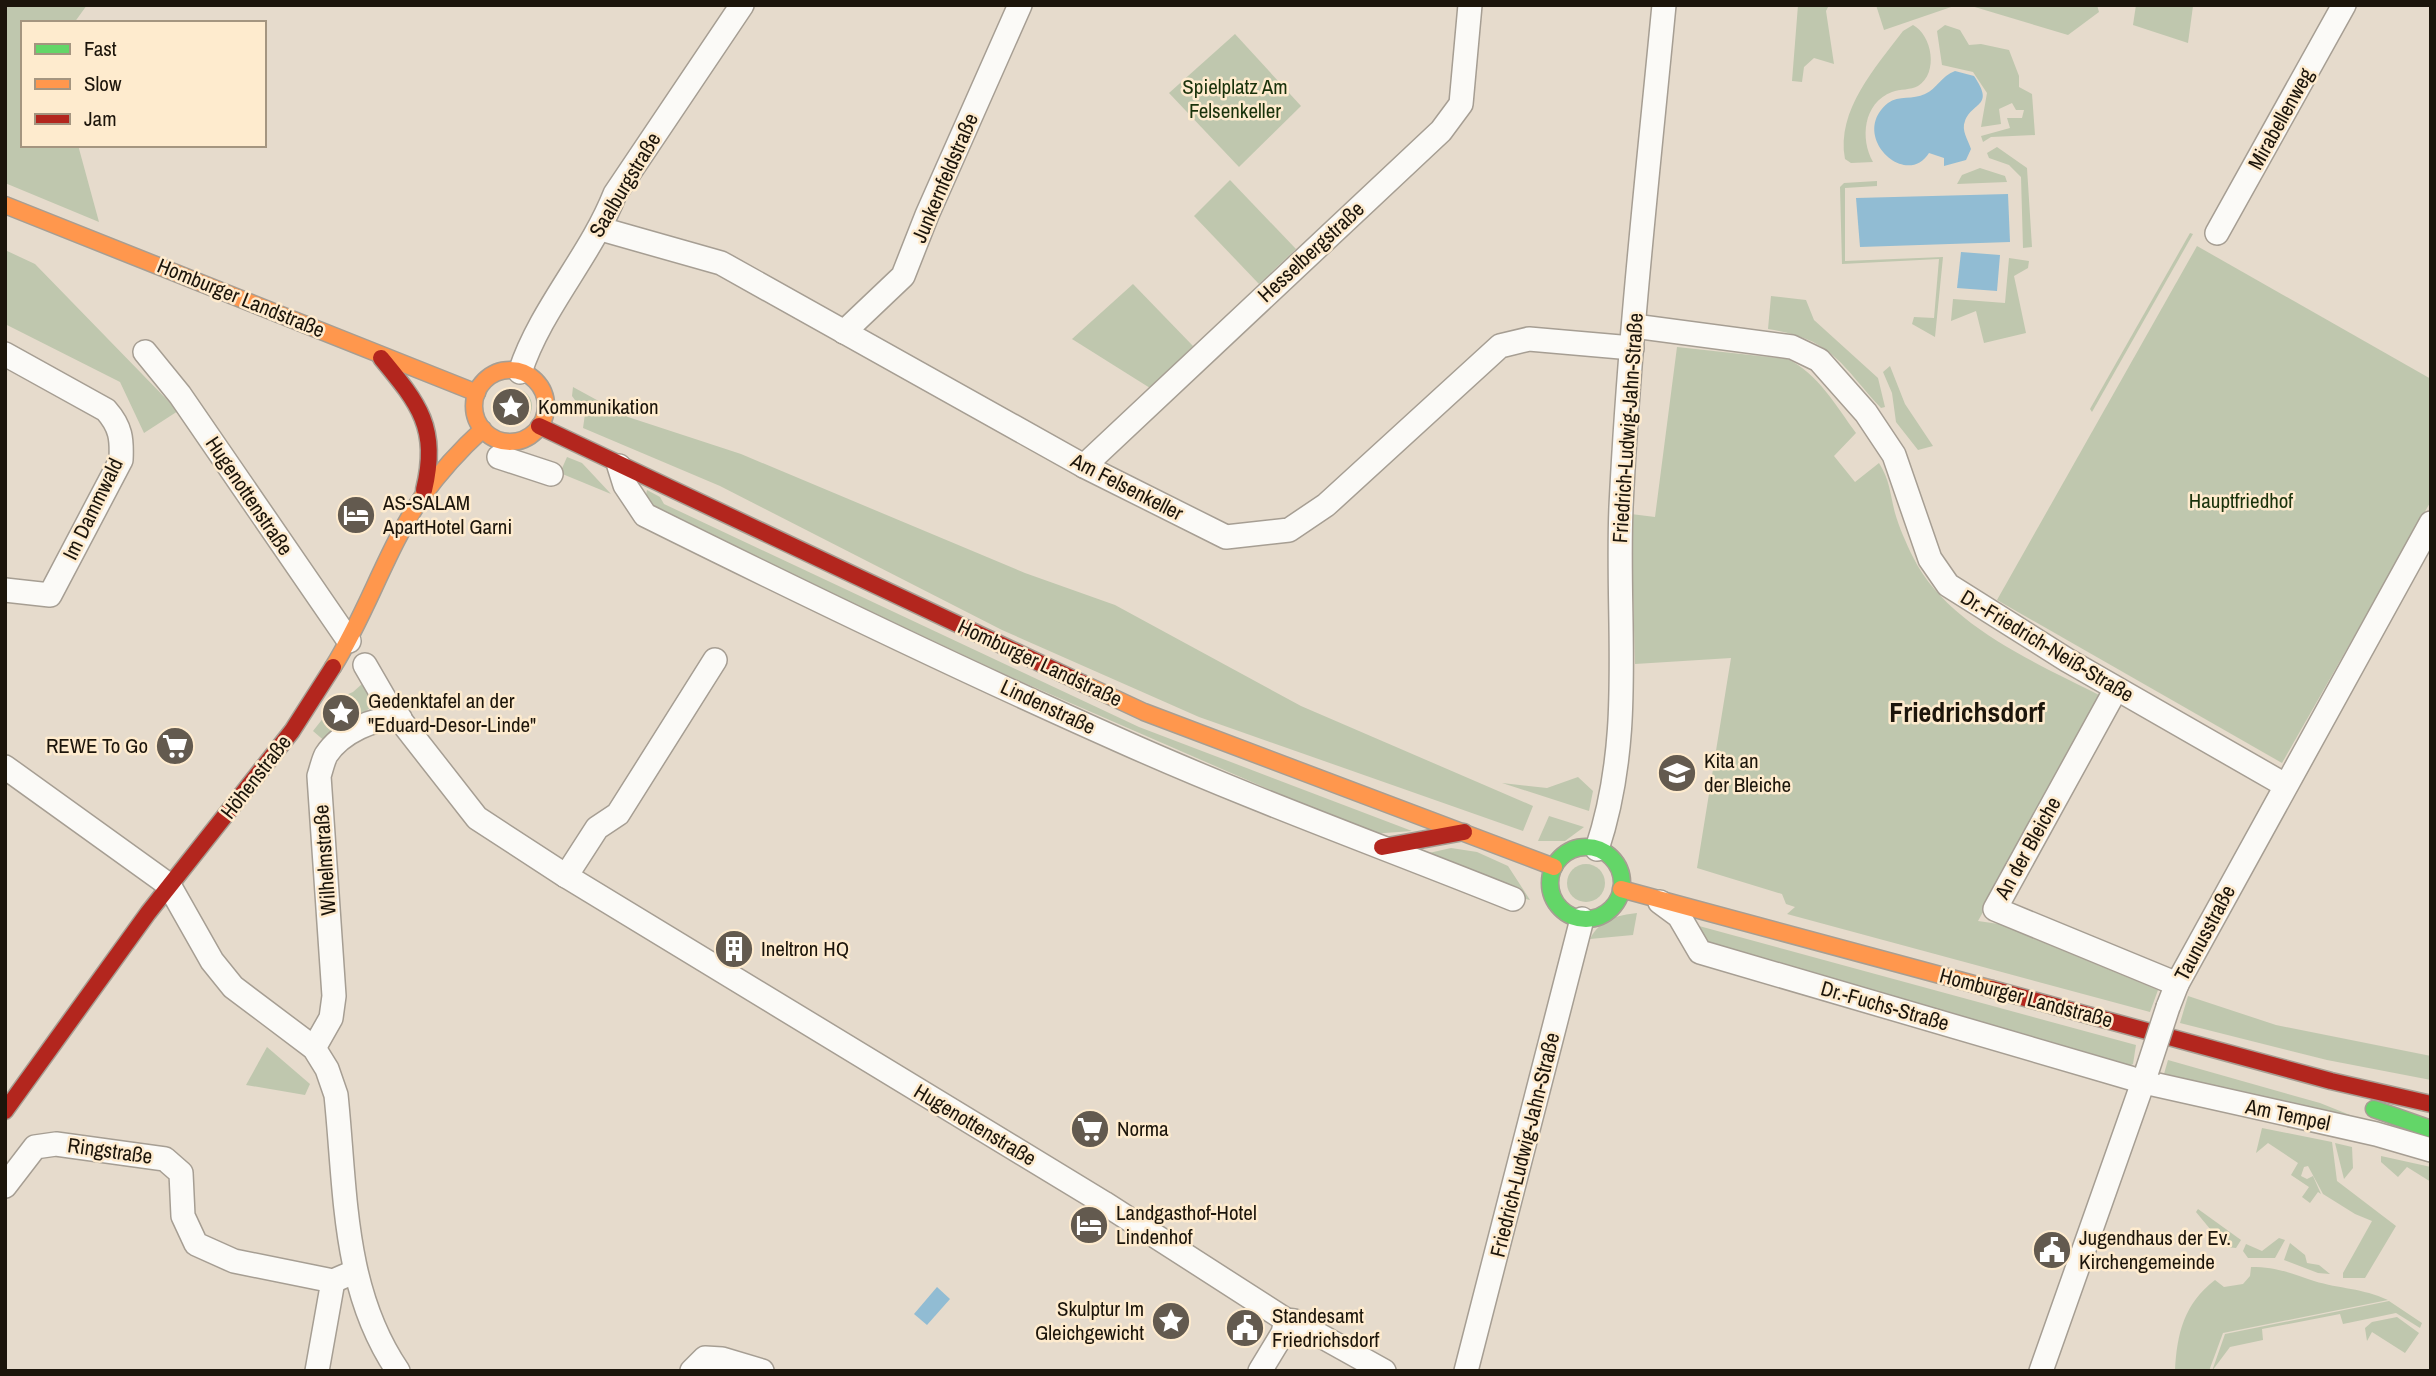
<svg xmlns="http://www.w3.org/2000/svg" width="2436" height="1376" font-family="'Archivo Narrow',sans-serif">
	<rect width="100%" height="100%" fill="#e6dbcc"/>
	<g fill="#bfc7ae">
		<path d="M5,5H87L74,23H23V145H78L99,222L5,183Z"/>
		<path d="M1798,5H1829L1826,11L1834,64L1814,58L1804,67L1802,82L1792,81Z"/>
		<path d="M1876,5H1957L1884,30Z"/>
		<path d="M1968,5H2097L2099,12L2068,35Z"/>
		<path d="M2136,5L2193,6L2188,43L2133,25Z"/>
		<path d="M1913,25C1932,35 1939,73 1918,86C1911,90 1900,89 1892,92C1863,103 1860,139 1873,162L1851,163L1845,159C1836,110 1876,67 1903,31Z"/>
		<path d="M1945,25L1960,30L1969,45L1981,44L2009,50L2019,76V87L2032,94L2035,135L1991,137L1983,142L1981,136L2010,128L2007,118H2022L2024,110H2016L2012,103L1999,109L2001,124L1981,127L1987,93L1973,72L1942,65L1937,31Z"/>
		<path d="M1235,34L1301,106L1239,167L1169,93Z"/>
		<path d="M1997,147L2027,168L2032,247L2023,248L2021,177L2009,165L1989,158L1987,153Z"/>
		<path d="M1980,168L2005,176L2007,182L1957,184L1962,175Z"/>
		<path d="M1230,180L1296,249L1259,284L1194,216Z"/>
		<path d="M1877,181V186L1845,188V261L1943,257L1935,337L1912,324L1914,317L1934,318L1939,259L1842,264L1840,187L1844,183Z"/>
		<path d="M2190,233L2193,234L2092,412L2090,409Z"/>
		<path d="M2197,246L2431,379V501L2282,763L1997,600Z"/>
		<path d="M5,250L35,264L178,411L144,433L120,382L5,324Z"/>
		<path d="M2009,258L2029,261L2028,268L2014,276L2026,333L1984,343L1976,311L1951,321L1953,299L2005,303Z"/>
		<path d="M1133,284L1193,346L1150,388L1072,339Z"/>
		<path d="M1771,296L1806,300L1814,320L1878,378L1885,407L1881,408C1840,364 1833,339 1768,329Z"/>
		<path d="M1677,347L1787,359C1818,373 1836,406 1856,433L1834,456L1855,482L1879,463C1890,480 1890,494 1895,513C1899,527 1906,543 1913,557C1946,625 2038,664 2103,697L1978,921L1999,924L2158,990L2150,1012L1787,914L1795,907L1786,904L1782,894L1697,868L1731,658L1635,664L1631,514L1655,517Z"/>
		<path d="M1890,366L1905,404L1933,446L1918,450L1896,422L1892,393L1883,372Z"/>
		<path d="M573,387L628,417L741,454L1025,573L1115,605L1301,706L1533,806L1523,831L1199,717L1002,630L720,486L583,428L585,414L572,396Z"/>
		<circle cx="515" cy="406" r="17"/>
		<path d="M567,457L582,463L611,494L560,473Z"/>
		<path d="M647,490L660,497L664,504L1139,727L1412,831L1371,834L1004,674L660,513L645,500Z"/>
		<path d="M362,684L377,702L327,743L313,731L339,698L353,692Z"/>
		<path d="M1578,777L1593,791L1589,811L1502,783L1547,788Z"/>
		<path d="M1549,816L1584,827L1565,841H1538Z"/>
		<path d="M1451,848L1477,852L1508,866L1530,900L1514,896L1513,886L1429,853Z"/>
		<circle cx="1586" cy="883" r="19"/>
		<path d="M1637,913L1633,935L1590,939C1599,920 1618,915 1637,913Z"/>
		<path d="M1699,926L2136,1045L2133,1064L2125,1068L1708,944L1698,935Z"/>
		<path d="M2188,996L2276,1025L2431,1056V1080L2327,1060L2180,1023Z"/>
		<path d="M267,1047L310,1084L305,1095L246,1085Z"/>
		<path d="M2168,1060L2320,1103L2385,1129L2169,1079L2164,1074Z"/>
		<path d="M2262,1128L2332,1142L2337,1181L2396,1226L2365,1278H2343V1273L2372,1221L2355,1214L2323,1194L2308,1166L2304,1167L2301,1176L2307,1179L2313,1176L2321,1194L2318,1192L2310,1203L2302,1197L2309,1187L2291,1175L2298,1163L2268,1143L2256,1153Z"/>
		<path d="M2335,1143L2352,1147L2353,1168L2344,1179Z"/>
		<path d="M2381,1156L2431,1167V1182L2407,1167L2398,1177L2381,1162Z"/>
		<path d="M2198,1209L2241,1240L2236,1248L2225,1247L2196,1212Z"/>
		<path d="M2279,1238L2285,1240L2275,1258H2248L2243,1251L2246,1244L2262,1251Z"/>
		<path d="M2290,1243L2305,1255L2307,1263L2319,1265L2330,1274L2318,1273L2284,1260Z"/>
		<path d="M2251,1267C2276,1267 2291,1273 2314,1281C2340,1289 2362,1288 2388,1300L2223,1333L2209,1371H2175C2177,1333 2184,1304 2215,1280L2224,1287L2243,1284L2250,1276Z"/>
		<path d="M2389,1301L2422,1323L2420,1328L2396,1313L2343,1324L2340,1314L2262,1329L2263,1340L2230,1347L2212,1371L2225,1334Z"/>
		<path d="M2397,1317L2419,1333L2405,1353L2372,1332L2367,1341L2365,1328L2372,1322Z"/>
	</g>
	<g fill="#91bcd3">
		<path d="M1955,71L1974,76C1995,107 1973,101 1965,121C1961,130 1968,140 1971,149L1966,160L1944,166V158L1929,153C1906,190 1848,135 1888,103C1899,95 1913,100 1925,94C1937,89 1941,76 1955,71Z"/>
		<path d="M2008,194L2010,242L1860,247L1856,198Z"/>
		<path d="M1961,252L2000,255L1997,291L1957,288Z"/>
		<path d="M937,1287L950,1299L927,1325L914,1314Z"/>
	</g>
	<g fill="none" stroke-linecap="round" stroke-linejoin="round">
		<g stroke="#a69e93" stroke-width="26">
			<g id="street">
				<path d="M601,229L721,263L1084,466L1226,537L1289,530L1326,505L1500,346L1529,339L1632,348"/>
				<path d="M2217,233L2344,5"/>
				<path d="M1634,326L1792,347L1819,360L1866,413L1894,455L1930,559L1948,585L2067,660L2285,785"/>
				<path d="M844,332L903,276L927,215L1020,5"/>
				<path d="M145,352L180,395L349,641"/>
				<path d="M5,354L106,410C121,427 122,439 121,460L50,595L5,590"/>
				<path d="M520,372C541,308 590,257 615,194L742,5"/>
				<path d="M499,457L551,474"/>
				<path d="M619,466L625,485L645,515C802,593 959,669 1119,740C1248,798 1381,846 1513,899"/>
				<path d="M1084,466L1441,131L1461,104L1470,5"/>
				<path d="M365,665L387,703L477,818L566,876L1104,1203L1286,1320L1294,1321L1384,1371"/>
				<path d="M2116,689L1995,909L2177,984"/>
				<path d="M5,767L169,885L212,961L233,987L314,1048L327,1069L336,1095C346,1190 342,1289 398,1371"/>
				<path d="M1597,849C1635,735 1616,624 1621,507C1629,339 1648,172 1664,5"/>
				<path d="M566,876L597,828L618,814L715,660"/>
				<path d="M1660,902L1679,916L1700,952L2144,1082L2376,1134L2431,1150"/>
				<path d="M2168,1007L2177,984L2431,523"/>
				<path d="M314,1048L331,1018L334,996L319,776C321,770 323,761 326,755C341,732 375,717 400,718"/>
				<path d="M5,1186L35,1147L56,1144L165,1159L181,1173L183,1216L196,1244L234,1261L333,1281L354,1272"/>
				<path d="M317,1371L333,1281"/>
				<path d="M692,1371L705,1358L722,1359L762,1371"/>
				<path d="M1260,1371L1283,1333L1286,1320"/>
				<path d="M1466,1371L1582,919"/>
				<path d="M2041,1371L2147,1071"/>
			</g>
		</g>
		<g stroke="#a69e93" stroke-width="19">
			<g id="fast">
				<circle cx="1586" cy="883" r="36"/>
				<path d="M2374,1109L2431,1129"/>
			</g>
		</g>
		<g stroke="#a69e93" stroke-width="19">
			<g id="slow">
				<path d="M5,205L477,393"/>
				<circle cx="510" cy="406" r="36"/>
				<path d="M333,667C367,613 386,550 422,497C440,472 461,449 483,429"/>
				<path d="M1084,684L1144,712L1554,867"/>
				<path d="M1621,889L1992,989"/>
			</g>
		</g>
		<g stroke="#a69e93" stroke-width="19">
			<g id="jam">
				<path d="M381,358C419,404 439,428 424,490"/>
				<path d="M539,426L1084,684"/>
				<path d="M1382,847L1464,832"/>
				<path d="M1992,989L2331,1081L2431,1104"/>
				<path d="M5,1111L148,913L292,731L333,667"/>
			</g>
		</g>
		<use href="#street" stroke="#fbfaf7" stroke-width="23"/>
		<use href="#fast" stroke="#63d668" stroke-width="16"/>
		<use href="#slow" stroke="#ff974d" stroke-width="16"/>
		<use href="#jam" stroke="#b3261e" stroke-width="16"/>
		<g stroke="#a69e93" stroke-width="26" stroke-linecap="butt">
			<path id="street-bridge" d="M2147,1071L2168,1007"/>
		</g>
		<use href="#street-bridge" stroke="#fbfaf7" stroke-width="23"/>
	</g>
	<defs>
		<g id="sight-disc" transform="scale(2.0125)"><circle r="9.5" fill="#635a4f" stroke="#feebce"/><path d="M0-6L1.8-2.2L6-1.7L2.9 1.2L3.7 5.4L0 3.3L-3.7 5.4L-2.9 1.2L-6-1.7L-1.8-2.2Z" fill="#fff"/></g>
		<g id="hotel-disc" transform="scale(2.0125)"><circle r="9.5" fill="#635a4f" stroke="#feebce"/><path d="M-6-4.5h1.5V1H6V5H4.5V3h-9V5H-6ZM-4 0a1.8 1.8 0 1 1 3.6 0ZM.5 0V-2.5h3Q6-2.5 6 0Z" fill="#fff"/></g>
		<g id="supermarket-disc" transform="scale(2.0125)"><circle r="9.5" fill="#635a4f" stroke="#feebce"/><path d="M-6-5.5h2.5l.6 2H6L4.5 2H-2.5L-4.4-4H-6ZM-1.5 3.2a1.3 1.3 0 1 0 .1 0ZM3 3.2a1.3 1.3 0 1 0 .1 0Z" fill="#fff"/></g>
		<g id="school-disc" transform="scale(2.0125)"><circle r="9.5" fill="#635a4f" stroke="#feebce"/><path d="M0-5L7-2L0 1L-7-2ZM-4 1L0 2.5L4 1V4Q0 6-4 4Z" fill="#fff"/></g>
		<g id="building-disc" transform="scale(2.0125)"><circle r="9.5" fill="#635a4f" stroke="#feebce"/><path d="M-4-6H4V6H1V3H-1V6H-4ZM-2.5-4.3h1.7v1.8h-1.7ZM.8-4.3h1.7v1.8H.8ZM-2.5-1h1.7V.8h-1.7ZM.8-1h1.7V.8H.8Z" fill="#fff"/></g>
		<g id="civic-disc" transform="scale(2.0125)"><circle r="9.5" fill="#635a4f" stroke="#feebce"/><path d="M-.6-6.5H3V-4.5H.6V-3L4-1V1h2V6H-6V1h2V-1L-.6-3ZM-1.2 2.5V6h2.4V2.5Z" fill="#fff"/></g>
	</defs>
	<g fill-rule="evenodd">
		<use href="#sight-disc" x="511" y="407"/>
		<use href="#hotel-disc" x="356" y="515"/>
		<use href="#sight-disc" x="341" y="713"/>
		<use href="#supermarket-disc" x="175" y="746"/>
		<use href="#school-disc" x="1677" y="773"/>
		<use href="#building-disc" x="734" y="949"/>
		<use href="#supermarket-disc" x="1090" y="1129"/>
		<use href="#hotel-disc" x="1089" y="1225"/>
		<use href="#civic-disc" x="2052" y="1250"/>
		<use href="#sight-disc" x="1171" y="1321"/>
		<use href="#civic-disc" x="1245" y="1328"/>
	</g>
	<g text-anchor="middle" stroke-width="5" stroke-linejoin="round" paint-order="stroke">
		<g font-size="21" fill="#19320b" stroke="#feebce">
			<text x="1235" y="94">Spielplatz Am<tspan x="1235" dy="24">Felsenkeller</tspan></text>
			<text x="2241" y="508">Hauptfriedhof</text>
		</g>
		<g font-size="21" fill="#1c150b" stroke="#feebce">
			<text transform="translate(2281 119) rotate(-61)" y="7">Mirabellenweg</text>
			<text transform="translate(945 178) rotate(-67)" y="7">Junkernfeldstraße</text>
			<text transform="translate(625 185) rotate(-59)" y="7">Saalburgstraße</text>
			<text transform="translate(1311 252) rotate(-43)" y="7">Hesselbergstraße</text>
			<text transform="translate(241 298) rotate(22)" y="7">Homburger Landstraße</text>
			<text transform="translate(1628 428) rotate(-86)" y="7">Friedrich-Ludwig-Jahn-Straße</text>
			<text transform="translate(1127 487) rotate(27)" y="7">Am Felsenkeller</text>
			<text transform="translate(249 496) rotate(56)" y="7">Hugenottenstraße</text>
			<text transform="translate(93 509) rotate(-64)" y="7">Im Dammwald</text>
			<text transform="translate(2047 646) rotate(31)" y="7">Dr.-Friedrich-Neiß-Straße</text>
			<text transform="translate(1040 663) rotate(25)" y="7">Homburger Landstraße</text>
			<text transform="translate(1048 707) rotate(25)" y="7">Lindenstraße</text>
			<text transform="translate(256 777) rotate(-52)" y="7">Höhenstraße</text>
			<text transform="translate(2028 848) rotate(-61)" y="7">An der Bleiche</text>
			<text transform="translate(325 860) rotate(-94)" y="7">Wilhelmstraße</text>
			<text transform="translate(2205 933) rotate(-62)" y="7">Taunusstraße</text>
			<text transform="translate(2026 998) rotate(15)" y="7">Homburger Landstraße</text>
			<text transform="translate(1885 1006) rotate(16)" y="7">Dr.-Fuchs-Straße</text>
			<text transform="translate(2288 1115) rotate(12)" y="7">Am Tempel</text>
			<text transform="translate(975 1125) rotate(31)" y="7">Hugenottenstraße</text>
			<text transform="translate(1525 1145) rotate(-76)" y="7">Friedrich-Ludwig-Jahn-Straße</text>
			<text transform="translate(110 1151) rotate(8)" y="7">Ringstraße</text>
		</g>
		<g font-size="21" fill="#1c150b" stroke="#feebce" text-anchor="start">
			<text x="538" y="414">Kommunikation</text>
			<text x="383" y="510">AS-SALAM<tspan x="383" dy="24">ApartHotel Garni</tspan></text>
			<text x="368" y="708">Gedenktafel an der<tspan x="368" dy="24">"Eduard-Desor-Linde"</tspan></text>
			<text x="148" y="753" text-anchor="end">REWE To Go</text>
			<text x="1704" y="768">Kita an<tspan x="1704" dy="24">der Bleiche</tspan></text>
			<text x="761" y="956">Ineltron HQ</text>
			<text x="1117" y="1136">Norma</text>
			<text x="1116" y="1220">Landgasthof-Hotel<tspan x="1116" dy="24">Lindenhof</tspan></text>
			<text x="2079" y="1245">Jugendhaus der Ev.<tspan x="2079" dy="24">Kirchengemeinde</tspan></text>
			<text x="1144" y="1316" text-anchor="end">Skulptur Im<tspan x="1144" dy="24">Gleichgewicht</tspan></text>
			<text x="1272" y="1323">Standesamt<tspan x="1272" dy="24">Friedrichsdorf</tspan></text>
		</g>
		<g font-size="28" font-weight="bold" fill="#1c150b" stroke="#feebce">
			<text x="1967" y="722">Friedrichsdorf</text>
		</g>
	</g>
	<rect width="2436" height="1376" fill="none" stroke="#1c150b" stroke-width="14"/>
	<rect x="21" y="21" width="245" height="126" fill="#feebce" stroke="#a49580" stroke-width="2"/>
	<rect x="35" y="44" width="35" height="10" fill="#63d668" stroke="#a49580" stroke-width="2"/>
	<text x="84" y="56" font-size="21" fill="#1c150b">Fast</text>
	<rect x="35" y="79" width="35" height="10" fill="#ff974d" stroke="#a49580" stroke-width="2"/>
	<text x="84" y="91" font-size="21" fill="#1c150b">Slow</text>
	<rect x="35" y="114" width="35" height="10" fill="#b3261e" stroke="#a49580" stroke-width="2"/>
	<text x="84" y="126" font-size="21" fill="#1c150b">Jam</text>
</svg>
